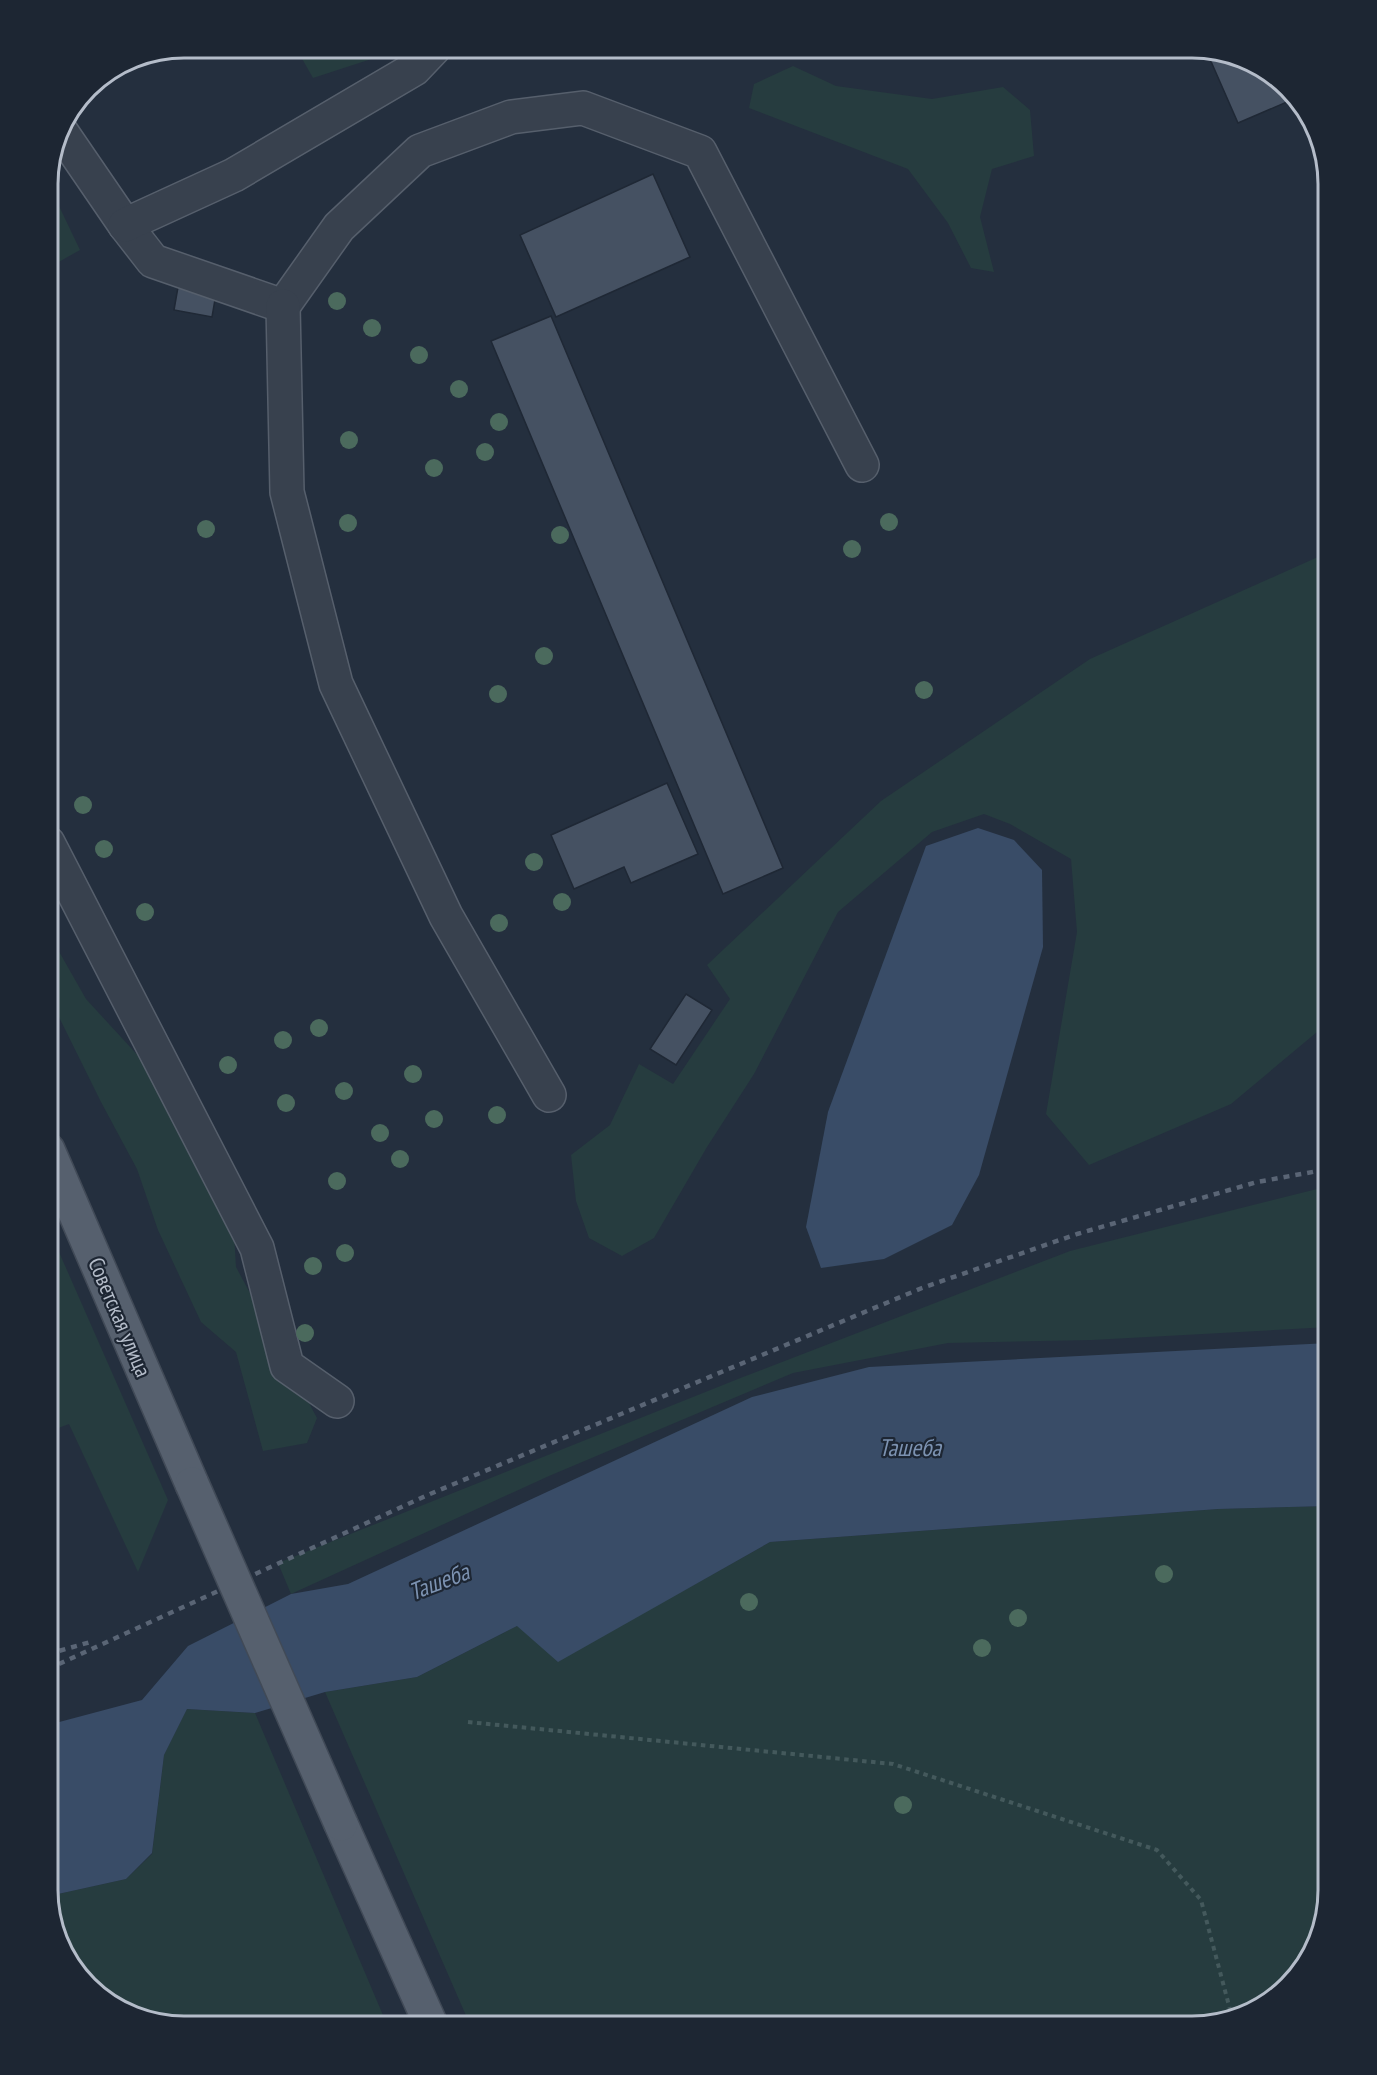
<svg xmlns="http://www.w3.org/2000/svg" width="1377" height="2075" font-family="'PT Sans Narrow',sans-serif">
	<rect width="100%" height="100%" fill="#242f3e"/>
	<g fill="#263c3f">
		<path d="M296,48H398L396,51L313,78Z"/>
		<path d="M793,66L836,86L932,99L1003,87L1030,110L1034,156L992,169L980,217L994,272L971,268L948,223L908,169L749,108L754,84Z"/>
		<path d="M48,183L80,250L48,268Z"/>
		<path d="M1329,552V1022L1231,1104L1089,1165L1046,1114L1077,932L1071,859L1010,824L984,814L932,832L838,912L754,1074L707,1147L654,1238L622,1256L589,1238L576,1201L571,1155L610,1125L639,1064L673,1084L730,999L707,965L881,801L1090,659Z"/>
		<path d="M57,948L86,999L166,1086L233,1217L236,1267L317,1418L307,1443L263,1451L236,1352L201,1322L158,1230L137,1169L101,1102L52,1003L48,987V955Z"/>
		<path d="M1329,1186V1327L1092,1340L948,1343L793,1373L549,1476L291,1594L278,1563L743,1377L1070,1251Z"/>
		<path d="M48,1227L168,1500L138,1572L69,1424L48,1432V1384L52,1382L48,1373Z"/>
		<path d="M1329,1506V1891L1311,1959L1260,2009L1193,2027H471L325,1692L417,1677L517,1626L683,1591L770,1542L1218,1509Z"/>
		<path d="M187,1709L255,1713L388,2027H176L116,2009L66,1958L49,1896L126,1879L152,1854L164,1755Z"/>
	</g>
	<g fill="#394c67">
		<path d="M978,828L1014,840L1042,870L1043,947L979,1175L952,1225L884,1259L821,1268L806,1227L828,1112L926,846Z"/>
		<path d="M1329,1343V1506L1218,1509L770,1542L558,1662L517,1626L417,1677L325,1692L255,1713L187,1709L164,1755L152,1853L126,1879L49,1896L48,1725L142,1700L188,1646L291,1594L348,1584L752,1397L869,1367Z"/>
	</g>
	<g fill="#455162" stroke="#1f2835" stroke-width="1.5">
		<path d="M1206,50L1268,71L1294,99L1238,123Z"/>
		<path d="M653,174L690,257L556,317L520,235Z"/>
		<path d="M178,287L216,294L212,317L174,310Z"/>
		<path d="M551,316L783,868L723,894L491,341Z"/>
		<path d="M667,783L698,854L631,883L624,867L574,889L551,835Z"/>
		<path d="M686,994L712,1010L676,1065L650,1049Z"/>
	</g>
	<g fill="none" stroke-linecap="round" stroke-linejoin="round">
		<g stroke="#565f6c" stroke-width="36">
			<g id="minor">
				<path d="M60,130L125,225L153,261L283,306L339,227L420,151L511,117L583,108L700,152L862,465"/>
				<path d="M125,225L234,175L414,69L434,48"/>
				<path d="M283,306L287,492L336,684L446,916L549,1095"/>
				<path d="M48,843L257,1248L287,1366L337,1401"/>
			</g>
		</g>
		<g stroke="#414a57" stroke-width="36">
			<g id="major">
				<path d="M48,1150L192,1484"/>
				<path d="M341,1824L432,2027"/>
			</g>
		</g>
		<path stroke="#44595c" stroke-width="4" stroke-dasharray="4.5 4.5" stroke-linecap="butt" d="M468,1722L893,1764L1157,1850L1201,1900L1232,2017"/>
		<use href="#minor" stroke="#38414e" stroke-width="33"/>
		<use href="#major" stroke="#56606e" stroke-width="33"/>
		<g stroke="#5a6575" stroke-width="4.5" stroke-dasharray="6 6" stroke-linecap="butt">
			<path d="M48,1654L94,1641"/>
			<path d="M48,1669L430,1494L922,1288L1077,1234L1257,1182L1329,1169"/>
		</g>
		<g stroke="#414a57" stroke-width="36" stroke-linecap="butt">
			<path id="major-bridge" d="M192,1484L341,1824"/>
		</g>
		<use href="#major-bridge" stroke="#56606e" stroke-width="33"/>
	</g>
	<g fill="#4b6a5d">
		<circle cx="337" cy="301" r="9"/>
		<circle cx="372" cy="328" r="9"/>
		<circle cx="419" cy="355" r="9"/>
		<circle cx="459" cy="389" r="9"/>
		<circle cx="499" cy="422" r="9"/>
		<circle cx="349" cy="440" r="9"/>
		<circle cx="485" cy="452" r="9"/>
		<circle cx="434" cy="468" r="9"/>
		<circle cx="889" cy="522" r="9"/>
		<circle cx="348" cy="523" r="9"/>
		<circle cx="206" cy="529" r="9"/>
		<circle cx="560" cy="535" r="9"/>
		<circle cx="852" cy="549" r="9"/>
		<circle cx="544" cy="656" r="9"/>
		<circle cx="924" cy="690" r="9"/>
		<circle cx="498" cy="694" r="9"/>
		<circle cx="83" cy="805" r="9"/>
		<circle cx="104" cy="849" r="9"/>
		<circle cx="534" cy="862" r="9"/>
		<circle cx="562" cy="902" r="9"/>
		<circle cx="145" cy="912" r="9"/>
		<circle cx="499" cy="923" r="9"/>
		<circle cx="319" cy="1028" r="9"/>
		<circle cx="283" cy="1040" r="9"/>
		<circle cx="228" cy="1065" r="9"/>
		<circle cx="413" cy="1074" r="9"/>
		<circle cx="344" cy="1091" r="9"/>
		<circle cx="286" cy="1103" r="9"/>
		<circle cx="497" cy="1115" r="9"/>
		<circle cx="434" cy="1119" r="9"/>
		<circle cx="380" cy="1133" r="9"/>
		<circle cx="400" cy="1159" r="9"/>
		<circle cx="337" cy="1181" r="9"/>
		<circle cx="345" cy="1253" r="9"/>
		<circle cx="313" cy="1266" r="9"/>
		<circle cx="305" cy="1333" r="9"/>
		<circle cx="1164" cy="1574" r="9"/>
		<circle cx="749" cy="1602" r="9"/>
		<circle cx="1018" cy="1618" r="9"/>
		<circle cx="982" cy="1648" r="9"/>
		<circle cx="903" cy="1805" r="9"/>
	</g>
	<g text-anchor="middle" stroke-width="4.5" stroke-linejoin="round" paint-order="stroke">
		<g font-size="22" fill="#b4bcc9" stroke="#1d2633">
			<text transform="translate(120 1317) rotate(67)" y="8">Советская улица</text>
		</g>
		<g font-size="24" font-style="italic" fill="#7c92b1" stroke="#1d2633">
			<text x="910" y="1456">Ташеба</text>
			<text transform="translate(439 1582) rotate(-21)" y="8">Ташеба</text>
		</g>
	</g>
	<path d="M0 0H1377V2075H0ZM184 58H1192A126 126 0 0 1 1318 184V1890A126 126 0 0 1 1192 2016H184A126 126 0 0 1 58 1890V184A126 126 0 0 1 184 58Z" fill="#1d2633" fill-rule="evenodd"/>
	<path fill="none" stroke="#b4bcc9" stroke-width="3" d="M184 58H1192A126 126 0 0 1 1318 184V1890A126 126 0 0 1 1192 2016H184A126 126 0 0 1 58 1890V184A126 126 0 0 1 184 58Z"/>
</svg>
